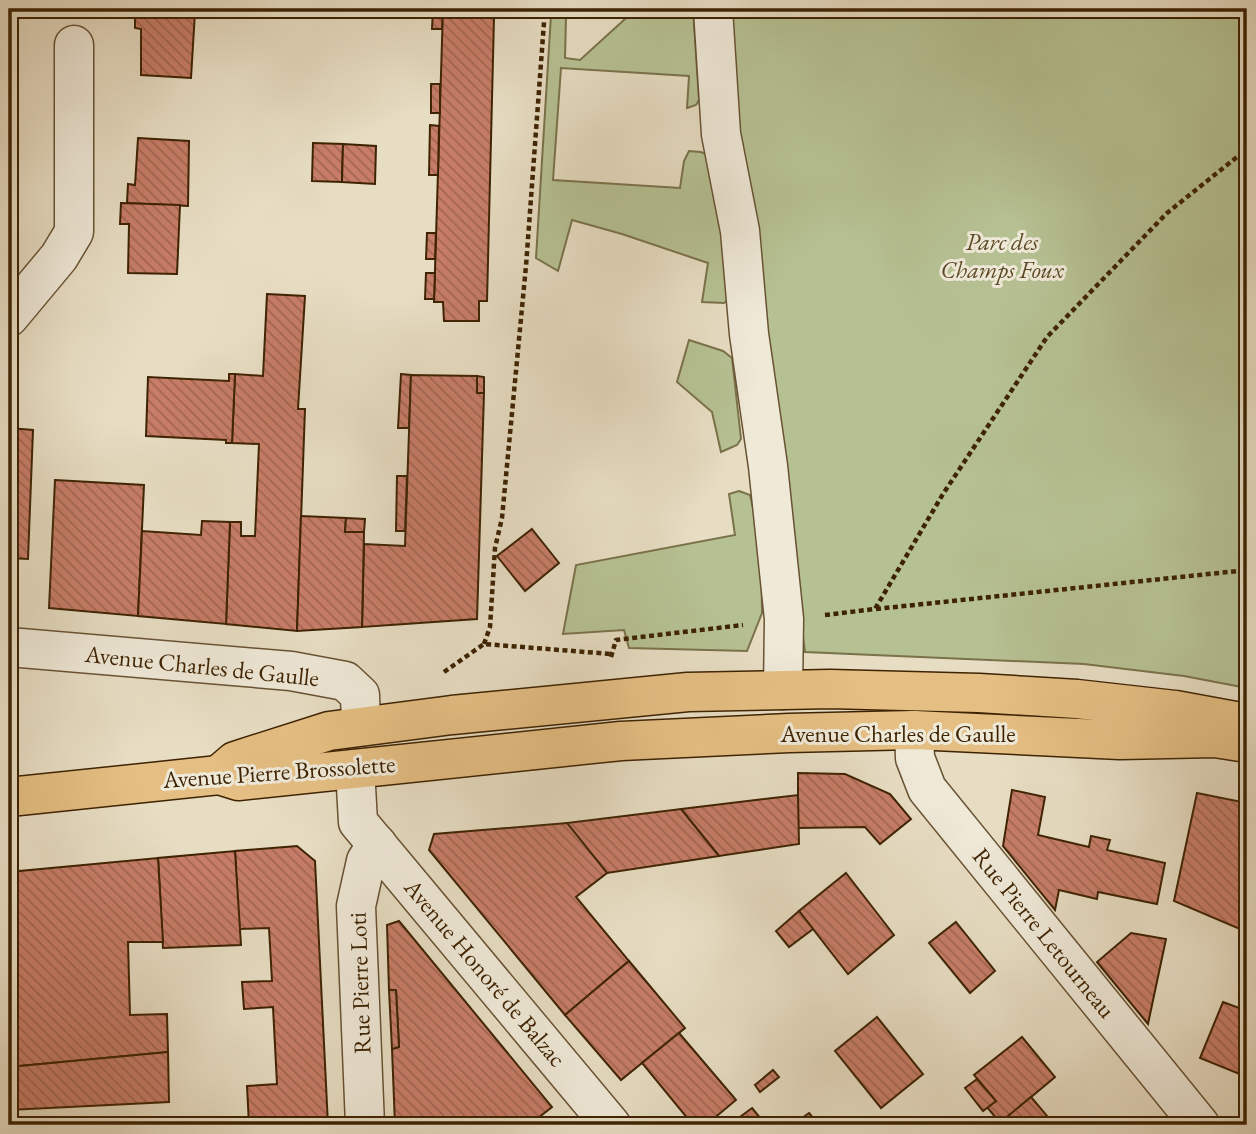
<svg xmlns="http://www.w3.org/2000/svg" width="1256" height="1134" font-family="'EB Garamond',serif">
	<defs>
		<pattern id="building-back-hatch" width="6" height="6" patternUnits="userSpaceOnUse" patternTransform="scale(1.75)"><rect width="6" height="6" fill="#c77d68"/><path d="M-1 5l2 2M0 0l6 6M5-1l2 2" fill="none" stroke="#a36653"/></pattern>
	</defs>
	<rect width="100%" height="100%" fill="#e7ddc3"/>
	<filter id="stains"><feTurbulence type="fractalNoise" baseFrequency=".00286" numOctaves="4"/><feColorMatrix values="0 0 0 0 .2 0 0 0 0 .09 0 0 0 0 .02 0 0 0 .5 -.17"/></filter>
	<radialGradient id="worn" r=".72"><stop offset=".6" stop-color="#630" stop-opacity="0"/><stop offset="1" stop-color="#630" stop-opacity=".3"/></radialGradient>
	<g fill="#b6c193" stroke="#7a724b" stroke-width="2">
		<path d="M636,9H693L699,100L696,105L687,108L689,76L561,68L553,180L680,188L684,161L689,151L701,152L710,156L723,227L728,300L724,303L702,302L708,263L622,234L572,220L558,271L536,258L551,15L566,17L565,58L580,60Z"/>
		<path d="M730,9H1247V688L1184,676L1084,664L805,652L730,72Z"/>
		<path d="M689,340L723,351L732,358L741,439L737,445L721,452L712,412L677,382Z"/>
		<path d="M739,491L750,495L761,542L762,613L747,651L629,648L624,630L563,634L576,565L735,535L729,494Z"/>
	</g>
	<g fill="url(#building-back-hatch)" stroke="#3e2303" stroke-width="2">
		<path d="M135,9L195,12L191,78L141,75V29L135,28Z"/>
		<path d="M433,9H443L442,29H432Z"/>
		<path d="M443,9H487L486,18H494L487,301H479V321H444L443,302H434Z"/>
		<path d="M487,9H495L494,18H486Z"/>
		<rect x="431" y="84" width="9" height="29"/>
		<path d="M430,125L439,126L438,175H429Z"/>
		<path d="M138,138L189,141L188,206L127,203L128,184L135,185Z"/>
		<path d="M313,143L343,144L342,182L312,181Z"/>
		<path d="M343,144L376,146L375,184L342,182Z"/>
		<path d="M121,203L180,205L177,274L128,273L129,224H120Z"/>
		<path d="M427,233H436L435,259H426Z"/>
		<path d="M426,273H435L434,299H425Z"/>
		<path d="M267,294L305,296L298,409H305L297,631L226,624L230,522H241V536H255L259,444L232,443L235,374L263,376Z"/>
		<path d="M229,374H235L232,443H226V440L146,436L148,377L229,381Z"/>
		<path d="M401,374L411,375L409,428H398Z"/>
		<path d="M411,375L477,376V393H484L477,619L362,627L364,544L405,546Z"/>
		<path d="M477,376L484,377V393H477Z"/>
		<path d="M9,428L33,430L28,559L9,558Z"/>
		<path d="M397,476H407L405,531H396Z"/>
		<path d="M55,480L144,485L138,616L49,608Z"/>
		<path d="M301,516L346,518L345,532H364L362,627L297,631Z"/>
		<path d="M346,518L365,519L364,532H345Z"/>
		<path d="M202,521L230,522L226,624L138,616L142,531L201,535Z"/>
		<path d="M532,529L559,563L525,591L497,556Z"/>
		<path d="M798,773L845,774L890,794L911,819L880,844L865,827L798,828Z"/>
		<path d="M1012,790L1045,797L1038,835L1089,847L1091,836L1110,840L1107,850L1165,863L1157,904L1098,892L1097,899L1059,890L1055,910L1003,846Z"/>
		<path d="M1197,793L1247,803V932L1174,901Z"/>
		<path d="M798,795L799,844L719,856L681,809Z"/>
		<path d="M681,809L719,856L607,873L567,823Z"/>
		<path d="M567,823L607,873L576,897L629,961L565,1015L429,850L434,834Z"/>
		<path d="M297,846L315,861L328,1125H249L247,1086L277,1084L273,1007L244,1009L242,982L272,981L269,928L239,929L235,851Z"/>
		<path d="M235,851L241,945L163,948L158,858Z"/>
		<path d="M158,858L163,942H128L130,1015L167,1014L168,1052L9,1067V872Z"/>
		<path d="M846,873L894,935L848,974L799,911Z"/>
		<path d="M799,911L813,929L789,947L776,931Z"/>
		<path d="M399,921L552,1107L529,1125H395L392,1049L399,1047L396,990H389L387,925Z"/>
		<path d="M956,922L995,971L970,993L929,943Z"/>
		<path d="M1131,933L1166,939L1148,1024L1097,962Z"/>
		<path d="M629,961L685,1028L621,1080L565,1015Z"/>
		<path d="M389,990H396L399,1047L392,1049Z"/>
		<path d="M1223,1002L1247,1011V1077L1200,1058Z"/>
		<path d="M877,1017L923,1074L881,1108L835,1051Z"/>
		<path d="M679,1033L736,1100L706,1125H693L642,1063Z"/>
		<path d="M1022,1037L1055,1077L1000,1123L987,1107L996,1101L974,1075Z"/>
		<path d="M168,1052L169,1102L9,1110V1067Z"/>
		<path d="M773,1070L779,1077L760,1092L755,1085Z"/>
		<path d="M977,1079L996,1101L983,1111L965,1088Z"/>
		<path d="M1031,1097L1048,1117L1038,1125H997Z"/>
		<path d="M752,1108L766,1125H729Z"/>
		<path d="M809,1113L819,1125H792Z"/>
		<path d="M929,1118L935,1125H921Z"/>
	</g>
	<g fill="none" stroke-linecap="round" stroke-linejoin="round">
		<g stroke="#685233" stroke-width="41">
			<g id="minor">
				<path d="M713,9L721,134L740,231L749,334L768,466L784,619L783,690"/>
				<path d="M9,317L59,257L74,232V45"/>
				<path d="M9,647L291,671L345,681L360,695L361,726"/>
				<path d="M914,730L915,758L927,789L1200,1125"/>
				<path d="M355,769L358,822L611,1125"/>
				<path d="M365,1125L356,906L366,861L377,844"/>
			</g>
		</g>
		<g stroke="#3e2303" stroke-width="41">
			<g id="major">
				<path d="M221,773L235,761L329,731L452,715L688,692L830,689L979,693L1077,699L1175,710L1235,721"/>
				<path d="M9,797L219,775L238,781L621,741L789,733L914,730L1120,740L1215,738L1247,743"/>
			</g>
		</g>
		<g stroke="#3e2303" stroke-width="4.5" stroke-dasharray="5 3.5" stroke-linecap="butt">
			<path d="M876,609L1247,570"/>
			<path d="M825,615L875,609L943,494L1047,337L1167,213L1247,149"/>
			<path d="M484,644L490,627L495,548L502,518L526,266L545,9"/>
			<path d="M611,657L616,640L743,625"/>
			<path d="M444,672L484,644L611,654"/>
		</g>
		<use href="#minor" stroke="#efe9d8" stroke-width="38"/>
		<use href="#major" stroke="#e4be82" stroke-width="38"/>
	</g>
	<g text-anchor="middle" stroke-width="6" stroke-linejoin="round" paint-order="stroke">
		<g font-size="24" font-style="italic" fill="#5c4a27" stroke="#efe9d8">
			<text x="1002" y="250">Parc des<tspan x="1002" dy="28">Champs Foux</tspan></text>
		</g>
		<g font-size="24" fill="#3e2303" stroke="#efe9d8">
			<text transform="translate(202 666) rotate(6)" y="8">Avenue Charles de Gaulle</text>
			<text x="898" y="742">Avenue Charles de Gaulle</text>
			<text transform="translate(279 772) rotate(-4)" y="8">Avenue Pierre Brossolette</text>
			<text transform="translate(1044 933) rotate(51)" y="8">Rue Pierre Letourneau</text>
			<text transform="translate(485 973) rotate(50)" y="8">Avenue Honoré de Balzac</text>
			<text transform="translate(360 983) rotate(-92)" y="8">Rue Pierre Loti</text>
		</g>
	</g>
	<rect width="1256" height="1134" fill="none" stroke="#e7ddc3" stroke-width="35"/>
	<rect x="10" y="10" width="1235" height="1113" fill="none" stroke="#3e2303" stroke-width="3.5"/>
	<rect x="18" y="18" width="1221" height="1099" fill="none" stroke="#3e2303" stroke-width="2"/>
	<rect width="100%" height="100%" filter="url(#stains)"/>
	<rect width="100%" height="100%" fill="url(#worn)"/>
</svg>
